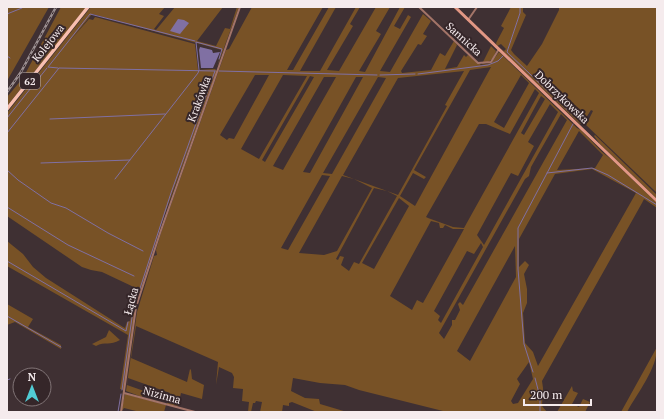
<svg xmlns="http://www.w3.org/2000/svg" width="664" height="419" font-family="'PT Serif',serif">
	<rect width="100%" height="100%" fill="#3f3033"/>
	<g fill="#785226" fill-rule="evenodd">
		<path d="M7,7H49L7,81Z"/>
		<path d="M61,7H86L7,106V97L23,78Z"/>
		<path d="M91,7H165L159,14L164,16L154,29L156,30L175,7H223L197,41L216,46L225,28L230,29L237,7H239L217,67L222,50L92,14L68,43L89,19L93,20L95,17L195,44L198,70L215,69L217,71L164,216L135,307L124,390L120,389L128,335L7,266V241L23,254L33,267L46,278L123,327L125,328L127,322L130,321L138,289L102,272L91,270L82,267L7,216V113Z"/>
		<path d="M252,7H323L287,70H293L329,7H336L300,71H320L356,7H360L350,24L353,26L327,70L339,71L376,7H390L376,31L381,34L359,71L365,72L400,7H405L394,26L400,29L408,15L411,17L380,71L390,72L423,14L431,21L423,34L427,36L421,45L418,44L401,71L402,73L431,70L440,53L445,56L454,41L457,45L445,69L457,67L464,55L466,57L468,55L481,65L491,63L499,52L577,128L581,130L602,152L611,159L657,203V208L644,199L642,203L542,381L543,388L542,406L547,412H447L359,390L345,385L320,383L293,378L291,391L305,398L319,399L320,404L347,412H317L292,402L289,403V406L283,405L282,412H260L262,402L256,401L255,403H253L251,412H248L249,402L242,401L243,389L233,388L234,377L232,373L219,367L216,385L218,362L136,326L131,358L187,382L190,369L191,370L192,379L204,385L202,399L181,393L178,406L167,404L170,393L128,378L127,385L144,391L142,397L126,391L137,312L154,256L157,255L156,250L161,233L226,50L229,49ZM491,67L415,206L400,196L413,173L424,179L426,177L414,170L470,70ZM464,71L445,105L447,106L398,195L343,175L398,78ZM255,75H269L234,139L229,138L227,140L220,135ZM283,75L307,76L259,159L241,149ZM521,75L529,83L504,128L494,122ZM310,76L314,77L265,162L262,160ZM324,77H336L283,170L273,166ZM356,77H363L310,173L303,172ZM378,77L386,78L332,174L323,173ZM535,89L539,93L464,228L453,227L428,218L426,217L479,124H486L510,134ZM541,96L545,99L524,135L521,133ZM550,104L558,112L484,245L477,235L511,173L518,176L534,146L528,142ZM561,114L567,120L463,305L460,302L458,304L460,310L455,320H452V325L444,339L439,333L525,179L529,176L531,167ZM579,131L603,155L595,168L557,170ZM592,169L636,193L538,366L533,352L525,343L523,313L527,303V289L524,274L529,265L525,261L519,267V239L555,174ZM322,175L330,176L288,250L281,248ZM342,176L354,179L372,188L337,251L324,255L299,253ZM374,188L387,191L397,196L359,264L354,262L349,271L341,265L344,257L340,256L338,260L336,259ZM399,198L409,206L374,269L362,263ZM431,221L439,223L440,228H443L445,225L453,229H464L423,303L417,300L412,310L390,296ZM481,243L483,247L441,323L438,320L440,316L434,311L467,251L474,254ZM515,246L516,277L470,361L457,351ZM529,362L533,379L518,403L513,404L511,401L520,384L517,379Z"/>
		<path d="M511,7H523V12L526,15L511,50L514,54L527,66L542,44L559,10V7H657V193L586,125L593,111L591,110L582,124H580L501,49L500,48L504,51L506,49L501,44L497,46L496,43L504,28L501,26Z"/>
		<path d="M491,46L496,51C493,59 491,62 482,64Z"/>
		<path d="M595,135L657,195V199L600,144L594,136Z"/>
		<path d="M7,304L33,319L28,327L61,345V349L15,322L7,325Z"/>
		<path d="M109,330L120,340C110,346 105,341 96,346L92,344L106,337Z"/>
		<path d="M657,347C657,369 638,392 627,412H621Z"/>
		<path d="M572,386L573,391L578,393L572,404L579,407L583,399L590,402L585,412H557Z"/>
		<path d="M125,394L166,405L164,412H140L124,408L121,412Z"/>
	</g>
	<g fill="#8070a3">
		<path d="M178,19L184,20L189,23L180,34L170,31Z"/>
		<path d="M200,47L212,50L213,53L220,52L213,68H201L199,50Z"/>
	</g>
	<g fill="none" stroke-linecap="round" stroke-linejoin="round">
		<g stroke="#8070a3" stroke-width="1">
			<path d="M520,7V13L507,52L576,118"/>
			<path d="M7,14L22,8"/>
			<path d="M7,56L10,58"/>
			<path d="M58,68L48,67L90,14L195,41"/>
			<path d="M219,71L377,75"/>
			<path d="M418,74L488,65L498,61L503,56"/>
			<path d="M380,75L415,74"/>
			<path d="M7,118L47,68"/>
			<path d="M50,119L165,114"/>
			<path d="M7,133L59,68L215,71"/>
			<path d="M41,163L130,160"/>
			<path d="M7,170L18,180L51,203L66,208L108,233L143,251"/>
			<path d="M547,173L592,168L608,175L657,205"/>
			<path d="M115,179L198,73L199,70L196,42L222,49L219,59"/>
			<path d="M7,207L68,245L134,276"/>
			<path d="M7,261L126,331L128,322"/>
			<path d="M7,316L61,347"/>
			<path d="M533,372L524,344L518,269V228L573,124"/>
			<path d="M535,378L540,397V412"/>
			<path d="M7,380L10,379"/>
			<path d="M122,390L133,310L171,193L215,71"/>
			<path d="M118,412L121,394"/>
		</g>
		<g stroke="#a37468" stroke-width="2">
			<path d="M419,7L478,63L491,62L499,49"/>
			<path d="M468,20L477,7"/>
			<path d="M124,393L195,412"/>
			<path d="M121,412L136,307L160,233L240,7"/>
		</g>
		<path stroke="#e29784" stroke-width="3" d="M455,7L657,201"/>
		<path stroke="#f9bfaf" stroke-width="3.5" d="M7,109L88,7"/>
		<g stroke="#9d9193" stroke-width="2.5">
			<path id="rail" d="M7,92L21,72L56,7"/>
		</g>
		<use href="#rail" stroke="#352629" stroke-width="1" stroke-dasharray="3" stroke-linecap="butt"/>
	</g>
	<g text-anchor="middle" stroke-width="4" stroke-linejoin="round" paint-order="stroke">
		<rect fill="#352629" stroke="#bbb0b2" stroke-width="1" x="20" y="73" width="20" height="16" rx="3"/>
		<g font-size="10" font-weight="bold" fill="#f5ebed">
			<text x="30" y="85">62</text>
		</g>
		<g font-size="11" fill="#f5ebed" stroke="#352629">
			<text transform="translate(464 39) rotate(42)" y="4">Sannicka</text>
			<text transform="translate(48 43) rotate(-52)" y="4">Kolejowa</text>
			<text transform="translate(562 97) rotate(44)" y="4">Dobrzykowska</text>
			<text transform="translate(199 99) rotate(-70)" y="4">Krakówka</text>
			<text transform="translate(131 301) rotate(-75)" y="4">Łącka</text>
			<text transform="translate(162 395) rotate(15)" y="4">Nizinna</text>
		</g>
	</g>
	<rect width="664" height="419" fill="none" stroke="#f5ebed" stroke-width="16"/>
	<g transform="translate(32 387)"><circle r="19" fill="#352629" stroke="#827577"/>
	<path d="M0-3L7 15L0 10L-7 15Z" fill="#51ccd4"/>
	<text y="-6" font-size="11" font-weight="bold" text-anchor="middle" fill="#f5ebed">N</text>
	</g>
	<path d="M524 399v6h67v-6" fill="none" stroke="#f5ebed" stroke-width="2"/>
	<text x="530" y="399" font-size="12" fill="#f5ebed" stroke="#352629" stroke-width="3" paint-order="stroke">200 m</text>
</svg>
